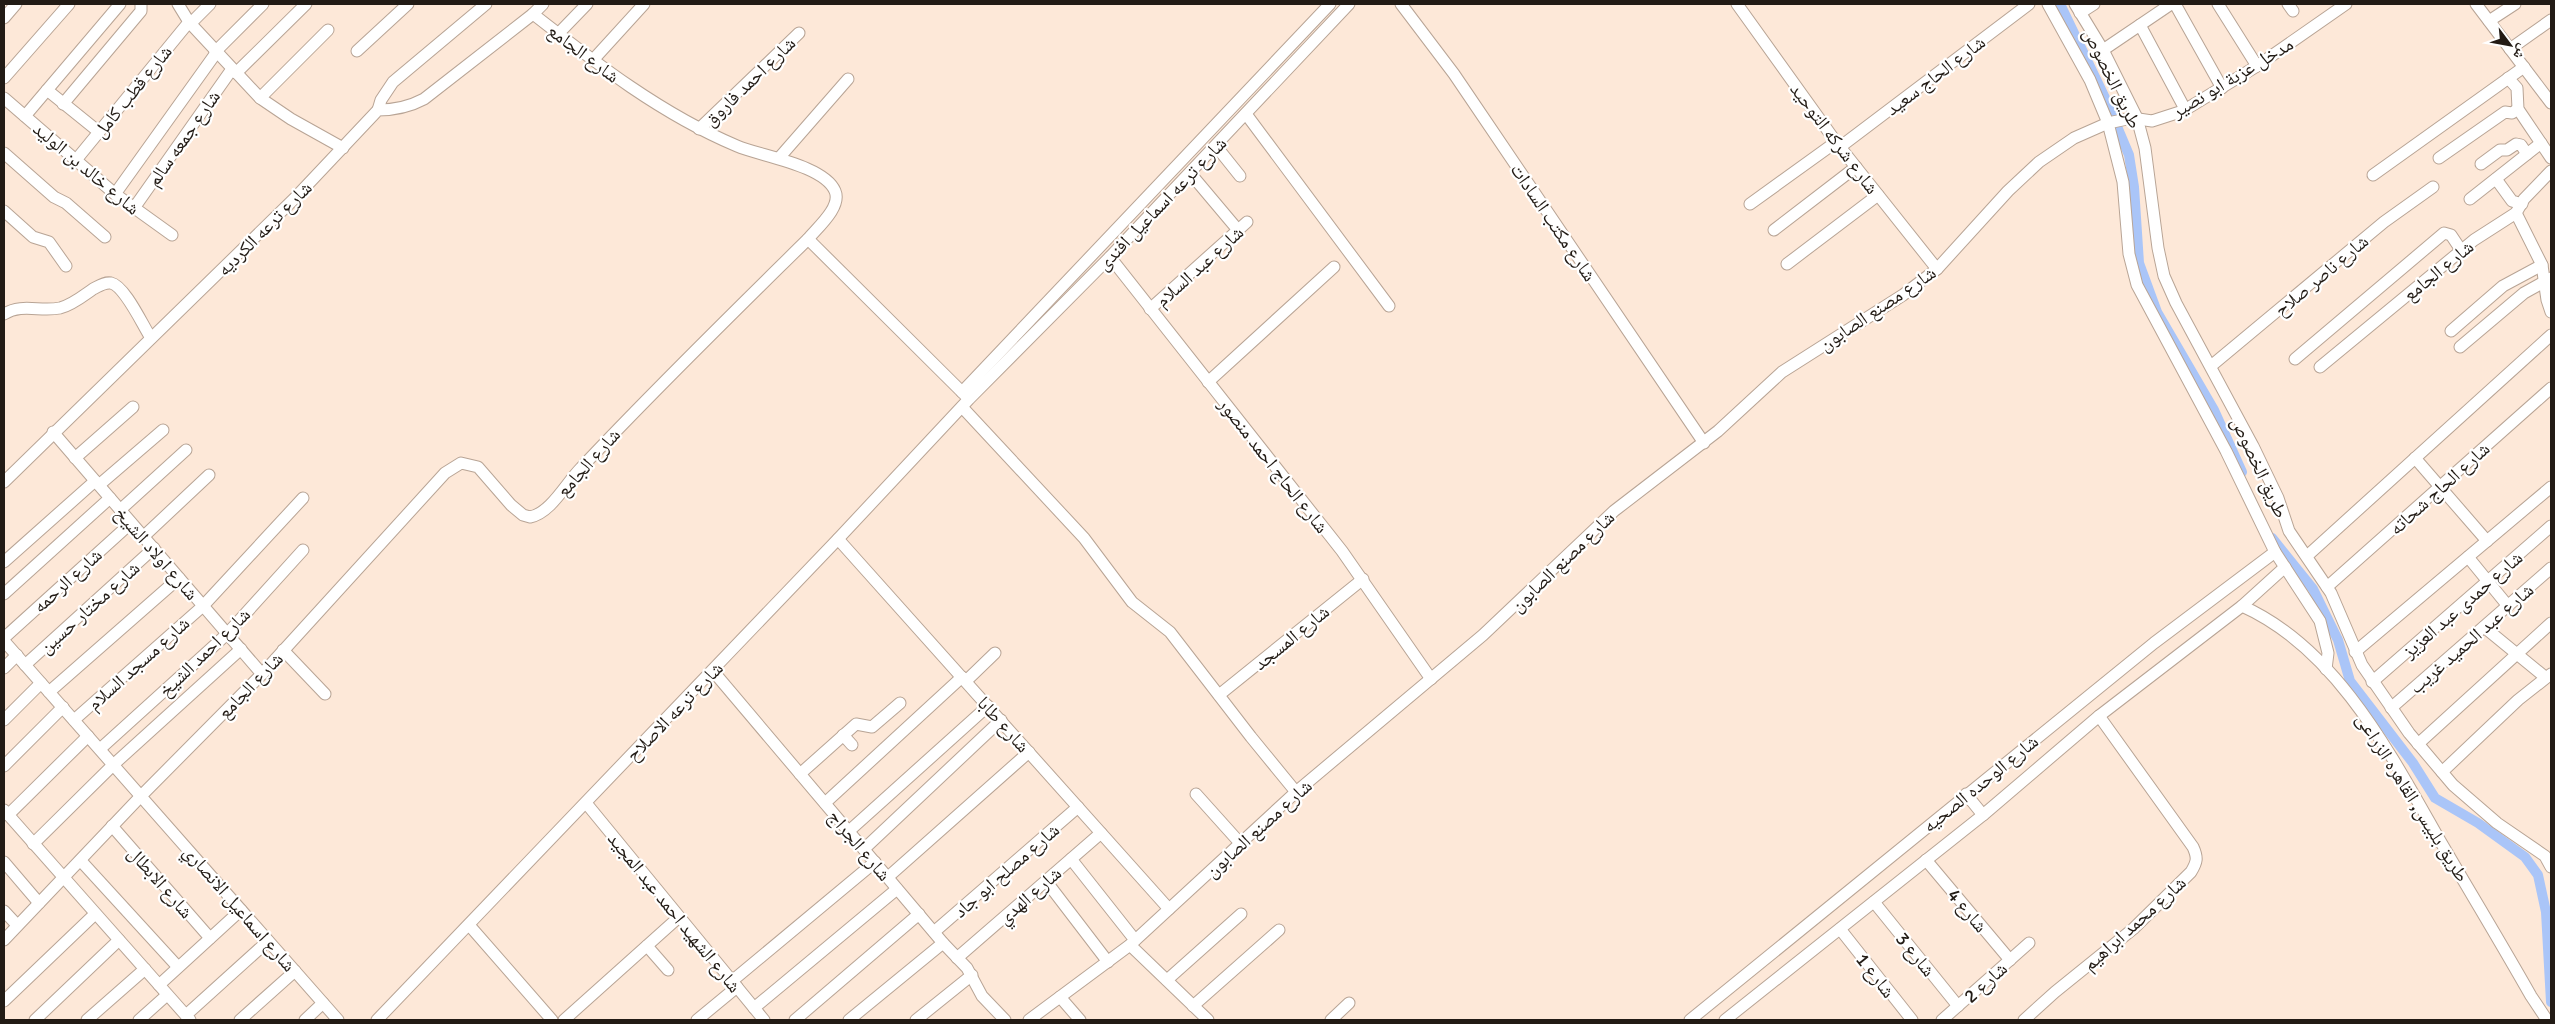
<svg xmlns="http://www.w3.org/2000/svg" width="2555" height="1024" font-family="Signika,'Noto Naskh Arabic',sans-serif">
	<rect width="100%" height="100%" fill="#fde8d8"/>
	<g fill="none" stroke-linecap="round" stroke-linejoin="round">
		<g stroke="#aac5f8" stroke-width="10">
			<path d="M2060,4L2105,98L2129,155L2134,187L2139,263L2157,312L2214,410L2242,472"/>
			<path d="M2272,538L2313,589L2338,640L2350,681L2413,763L2435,798L2478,823L2525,857L2538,875L2546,912L2551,1002"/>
		</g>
		<g stroke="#b8a495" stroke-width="13">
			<g id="street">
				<path d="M178,4L189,22L260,98L291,119L343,148"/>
				<path d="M1401,4L1454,74L1704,443"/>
				<path d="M1737,4L1836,142L1937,269"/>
				<path d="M2048,4L2090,80L2108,123L2123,182L2129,254L2137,285L2226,451L2275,552L2320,621L2328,653L2326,669"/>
				<path d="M2075,4L2103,50L2137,118L2145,148L2158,248L2164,276L2176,303L2253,446L2278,498L2289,531L2331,593L2362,665L2409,733L2453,785L2497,823L2545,856L2551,867"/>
				<path d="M2175,4L2222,88"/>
				<path d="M2218,4L2257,66"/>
				<path d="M2288,4L2293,11"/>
				<path d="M2476,4L2551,103"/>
				<path d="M2080,13L2094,4"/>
				<path d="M4,18L16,4"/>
				<path d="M2489,21L2515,4"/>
				<path d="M190,24L210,4"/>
				<path d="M2140,25L2185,109"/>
				<path d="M558,34L587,4"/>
				<path d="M2510,49L2551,20"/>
				<path d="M2103,50L2171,4"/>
				<path d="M357,51L408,4"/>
				<path d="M215,52L263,4"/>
				<path d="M593,60L644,4"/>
				<path d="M236,73L306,4"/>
				<path d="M4,78L69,4"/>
				<path d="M2508,78L2517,88L2518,109L2551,158"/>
				<path d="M47,90L99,132"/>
				<path d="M4,98L115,194L172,235"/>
				<path d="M260,98L328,30"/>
				<path d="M63,104L141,11V4"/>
				<path d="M378,110L381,100L393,82L486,4"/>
				<path d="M1246,114L1389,306"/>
				<path d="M25,116L120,4"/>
				<path d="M699,129L799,33"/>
				<path d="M1216,146L1240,176"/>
				<path d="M1840,147L2029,4"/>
				<path d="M4,153L54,197L66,203L105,237"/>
				<path d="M779,158L848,79"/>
				<path d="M2439,158L2505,112L2512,113L2518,109"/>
				<path d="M76,160L189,22"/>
				<path d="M2481,164L2500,150H2507L2516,144L2521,145L2527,154"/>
				<path d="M1190,173L1238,230"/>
				<path d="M2373,175L2524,67"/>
				<path d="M2496,179L2512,201L2522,204"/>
				<path d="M115,194L216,53"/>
				<path d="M2470,199L2541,143"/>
				<path d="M1750,204L1836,142"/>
				<path d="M134,208L232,69"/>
				<path d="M4,211L33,237L49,242L66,266"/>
				<path d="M2516,213L2542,265L2547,300L2551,312"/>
				<path d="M1774,230L1856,167"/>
				<path d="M808,239L966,396"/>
				<path d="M1110,257L1342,551L1431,679"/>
				<path d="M1787,264L1878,195"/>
				<path d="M1150,309L1247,222"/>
				<path d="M4,314C22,303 40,312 60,308C72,305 83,296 93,289C99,286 104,282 111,283C125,286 143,326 151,338"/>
				<path d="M2451,331L2503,286L2542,265"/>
				<path d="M2460,347L2524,293L2551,278"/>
				<path d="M2295,359L2444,233L2451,235L2461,250"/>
				<path d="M2211,366L2384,222L2433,187"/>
				<path d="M2320,367L2474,240L2516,213L2524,199L2551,171"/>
				<path d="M1208,382L1334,267"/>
				<path d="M962,392L1330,4"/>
				<path d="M962,407L1084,538L1132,602L1170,632L1251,737L1296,792"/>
				<path d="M53,432L262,674"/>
				<path d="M75,458L133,407"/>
				<path d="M2415,458L2487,541"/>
				<path d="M4,482L294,199L378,110C396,110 409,107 424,99L533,14L543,4"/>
				<path d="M99,485L163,430"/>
				<path d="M120,510L186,450"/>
				<path d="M143,537L209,475"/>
				<path d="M838,539L1169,909"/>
				<path d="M2307,556L2551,335"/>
				<path d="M2468,557L2508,606"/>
				<path d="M4,562L95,481"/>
				<path d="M2327,587L2551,388"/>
				<path d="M4,594L110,498"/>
				<path d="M2242,606C2336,648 2390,753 2439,839C2470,892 2501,943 2531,996L2547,1020"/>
				<path d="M2484,627L2545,677"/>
				<path d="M4,638L131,523"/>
				<path d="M4,641L338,1020"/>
				<path d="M283,650L325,694"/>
				<path d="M2355,652L2551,487"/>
				<path d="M25,665L154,548"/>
				<path d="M4,668L17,655"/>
				<path d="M713,671L943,943L967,968L982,996L1005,1020"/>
				<path d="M966,681L995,653"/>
				<path d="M2372,682L2551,526"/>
				<path d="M49,692L179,578"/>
				<path d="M1219,695L1363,579"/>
				<path d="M2391,708L2551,568"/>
				<path d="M4,720L41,683"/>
				<path d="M74,720L203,606L303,498"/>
				<path d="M843,735L852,745"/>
				<path d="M2418,744L2551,623"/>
				<path d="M100,749L227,634L303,550"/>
				<path d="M4,766L63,707"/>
				<path d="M2442,772L2518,700L2551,674"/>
				<path d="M800,774L856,724L872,727L900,703"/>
				<path d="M1196,794L1240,843"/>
				<path d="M1966,794L1983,815"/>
				<path d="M586,803L764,1020"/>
				<path d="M825,803L962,677"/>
				<path d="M4,810L190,1020"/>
				<path d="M8,815L88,736"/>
				<path d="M112,826L210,938"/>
				<path d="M849,831L988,706"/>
				<path d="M33,844L113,765L241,649"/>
				<path d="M864,849L1001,720"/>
				<path d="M1071,859L1135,940"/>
				<path d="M1926,860L2010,960"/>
				<path d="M81,861L178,967"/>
				<path d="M4,862L39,903"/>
				<path d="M888,877L1029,752"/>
				<path d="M1046,881L1108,962"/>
				<path d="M1874,902L1958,1006"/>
				<path d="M4,911L17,925"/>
				<path d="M469,925L552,1020"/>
				<path d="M1840,929L1912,1020"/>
				<path d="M934,932L1078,807"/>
				<path d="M4,940L141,796L262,674L445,473L461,463L478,467L511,505L523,515L530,517C551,513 566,483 581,468C654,390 732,314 808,239C817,228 842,207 835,191C824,165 760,156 737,146C661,114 597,64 533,14"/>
				<path d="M1130,945L1208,1020"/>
				<path d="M647,946L668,970"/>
				<path d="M957,958L1101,833"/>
				<path d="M1167,980L1241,914"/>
				<path d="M732,981L875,862"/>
				<path d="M159,985L241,910"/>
				<path d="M1060,997L1080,1020"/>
				<path d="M4,1001L95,914"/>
				<path d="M1193,1006L1279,930"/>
				<path d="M754,1008L897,889"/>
				<path d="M186,1015L268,941"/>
				<path d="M35,1020L119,940"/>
				<path d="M87,1020L145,969"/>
				<path d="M139,1020L167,995"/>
				<path d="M240,1020L295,971"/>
				<path d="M305,1020L323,1003"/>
				<path d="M377,1020L838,539L969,399L1110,257L1349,4"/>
				<path d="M564,1020L679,917"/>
				<path d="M697,1020L737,987"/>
				<path d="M795,1020L919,914"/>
				<path d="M849,1020L943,943"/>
				<path d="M916,1020L972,975"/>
				<path d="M1029,1020L1130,945L1296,792L1483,635L1614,511L1718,431L1782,372L1903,295L1937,269L2008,191L2039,162L2074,138L2108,123L2132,118L2152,121L2183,111L2257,66L2346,4"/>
				<path d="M1331,1020L1349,1003"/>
				<path d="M1690,1020L2154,643L2275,552"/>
				<path d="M1725,1020L1983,815L2099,716L2242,606L2285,567"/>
				<path d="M1942,1020L2029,943"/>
				<path d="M2024,1020L2055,992L2133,929L2191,872C2197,862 2198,858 2193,847L2099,716"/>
			</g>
		</g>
		<use href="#street" stroke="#fff" stroke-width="11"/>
	</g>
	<g text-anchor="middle" stroke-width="4.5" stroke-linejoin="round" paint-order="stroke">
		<g font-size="19" fill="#221b15" stroke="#fff">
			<text transform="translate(584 53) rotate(37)" y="7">شارع الجامع</text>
			<text transform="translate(1935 75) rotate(-37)" y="7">شارع الحاج سعيد</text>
			<text transform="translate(2232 77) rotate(-31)" y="7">مدخل عزبة ابو نصير</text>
			<text transform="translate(2113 78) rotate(64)" y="7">طريق الخصوص</text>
			<text transform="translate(749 81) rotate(-44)" y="7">شارع احمد فاروق</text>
			<text transform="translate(132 91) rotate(-51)" y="7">شارع قطب كامل</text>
			<text transform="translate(183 138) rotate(-55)" y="7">شارع جمعه سالم</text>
			<text transform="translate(1835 138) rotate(53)" y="7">شارع شركه التوحيد</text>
			<text transform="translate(87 168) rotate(40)" y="7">شارع خالد بن الوليد</text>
			<text transform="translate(1161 203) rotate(-46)" y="7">شارع ترعه اسماعيل افندى</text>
			<text transform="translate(1554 222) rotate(56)" y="7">شارع مكتب السادات</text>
			<text transform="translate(264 228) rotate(-45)" y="7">شارع ترعه الكرديه</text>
			<text transform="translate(1199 266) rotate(-42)" y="7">شارع عبد السلام</text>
			<text transform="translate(2438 270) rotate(-39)" y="7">شارع الجامع</text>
			<text transform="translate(2321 275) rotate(-40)" y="7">شارع ناصر صلاح</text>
			<text transform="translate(1877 308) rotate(-34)" y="7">شارع مصنع الصابون</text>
			<text transform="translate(588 462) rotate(-48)" y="7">شارع الجامع</text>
			<text transform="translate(1274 465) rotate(52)" y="7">شارع الحاج احمد منصور</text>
			<text transform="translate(2260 467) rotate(65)" y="7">طريق الخصوص</text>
			<text transform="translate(2439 488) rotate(-42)" y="7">شارع الحاج شحاته</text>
			<text transform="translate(157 553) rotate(49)" y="7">شارع اولاد الشيخ</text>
			<text transform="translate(1562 561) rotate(-44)" y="7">شارع مصنع الصابون</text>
			<text transform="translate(67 580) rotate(-42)" y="7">شارع الرحمه</text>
			<text transform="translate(2462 604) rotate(-41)" y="7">شارع حمدى عبد العزيز</text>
			<text transform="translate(89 607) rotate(-42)" y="7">شارع مختار حسين</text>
			<text transform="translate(1291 637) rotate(-39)" y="7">شارع المسجد</text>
			<text transform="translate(2471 638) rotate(-41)" y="7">شارع عبد الحميد غريب</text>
			<text transform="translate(204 652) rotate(-44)" y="7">شارع احمد الشيخ</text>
			<text transform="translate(138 663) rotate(-42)" y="7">شارع مسجد السلام</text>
			<text transform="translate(250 685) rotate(-46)" y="7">شارع الجامع</text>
			<text transform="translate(674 711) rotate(-46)" y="7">شارع ترعه الاصلاح</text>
			<text transform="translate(1004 724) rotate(48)" y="7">شارع طابا</text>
			<text transform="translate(1980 783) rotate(-39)" y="7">شارع الوحده الصحيه</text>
			<text transform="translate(2413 797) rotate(58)" y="7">طريق بلبيس, القاهره الزراعى</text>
			<text transform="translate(1258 828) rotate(-42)" y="7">شارع مصنع الصابون</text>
			<text transform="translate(860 845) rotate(50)" y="7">شارع الجراج</text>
			<text transform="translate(1006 870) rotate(-41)" y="7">شارع مصلح ابو جاد</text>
			<text transform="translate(161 882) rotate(49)" y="7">شارع الابطال</text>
			<text transform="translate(1029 895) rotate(-41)" y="7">شارع الهدي</text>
			<text transform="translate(240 908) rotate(49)" y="7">شارع اسماعيل الانصاري</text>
			<text transform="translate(1968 910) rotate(50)" y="7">شارع 4</text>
			<text transform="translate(675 912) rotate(51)" y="7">شارع الشهيد احمد عبد المجيد</text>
			<text transform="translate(2134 923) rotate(-42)" y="7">شارع محمد ابراهيم</text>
			<text transform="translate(1916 954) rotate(51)" y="7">شارع 3</text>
			<text transform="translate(1876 975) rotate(52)" y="7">شارع 1</text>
			<text transform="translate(1985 982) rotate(-42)" y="7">شارع 2</text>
		</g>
	</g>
	<rect width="2555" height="1024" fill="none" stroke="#221b15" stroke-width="10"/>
	<g transform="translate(2510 45) rotate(122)" stroke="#ffffff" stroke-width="4" paint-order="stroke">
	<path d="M0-4L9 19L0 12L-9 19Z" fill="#221b15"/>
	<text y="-8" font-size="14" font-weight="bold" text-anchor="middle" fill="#221b15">ش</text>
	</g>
</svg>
